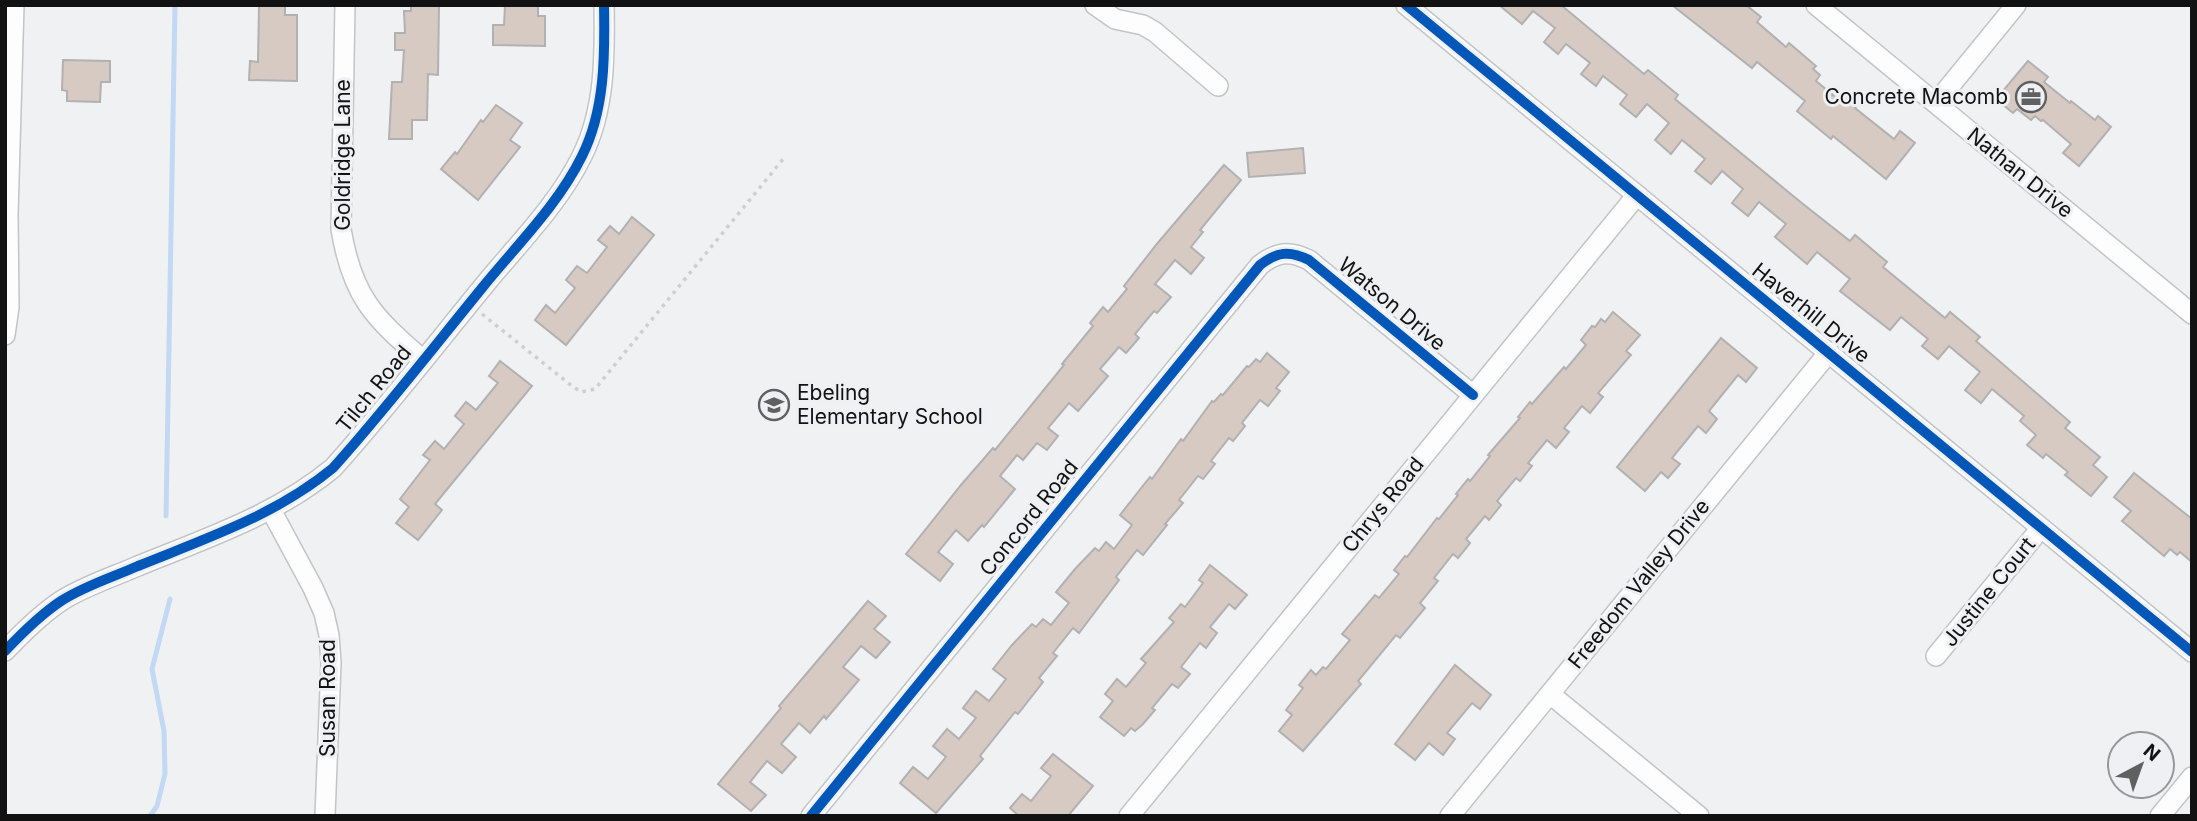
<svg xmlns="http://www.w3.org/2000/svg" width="2197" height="821" font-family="Inter,sans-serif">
	<rect width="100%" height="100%" fill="#f0f1f3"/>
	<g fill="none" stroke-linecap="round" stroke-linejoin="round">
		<g stroke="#c2d8f3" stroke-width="5">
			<path d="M166,516L175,5"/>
			<path d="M150,816L157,806L165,774L164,731L152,669L170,599"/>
		</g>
	</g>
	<g fill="#d7cac2" stroke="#b1b1b2" stroke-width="2">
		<path d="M259,5H285V15H297V81L249,80L250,61L258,62Z"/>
		<path d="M411,5H439L438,75L428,74L427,120H412V139H389L392,82H402L404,50H395V33H405L404,11H411Z"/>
		<path d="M505,5H538V16H545V46L493,45V25H504Z"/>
		<path d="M1499,5H1561L1644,74L1648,70L1678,95L1675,99L1803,204L1850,241L1855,235L1887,262L1883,267L1945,318L1950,312L1980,337L1976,341L2070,422L2065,428L2100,457L2093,465L2107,477L2091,496L2065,475L2068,472L2046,454L2043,458L2027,445L2036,435L2020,421L2024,416L1992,389L1981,403L1965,390L1980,372L1949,346L1938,359L1922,346L1928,339L1901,317L1890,330L1840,291L1850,279L1817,252L1807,264L1775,237L1786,224L1759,202L1748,216L1732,203L1743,189L1722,171L1711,184L1695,171L1705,159L1682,140L1671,154L1655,140L1669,123L1647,104L1636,117L1620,104L1627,95L1603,76L1596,86L1581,74L1590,63L1566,44L1558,54L1544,42L1555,28L1533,11L1522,24Z"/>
		<path d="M1672,5H1746L1761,17L1757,22L1786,47L1789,43L1816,66L1813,69L1820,75L1816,81L1838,99L1845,91L1859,103L1855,108L1894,139L1900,131L1915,143L1886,179L1833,136L1831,139L1797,111L1805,101L1757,62L1752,68Z"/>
		<path d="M63,60L110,61V82H101L100,102L67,101V91L62,90Z"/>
		<path d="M2028,61L2048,77L2044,82L2070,103L2071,101L2095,120L2098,116L2111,127L2079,166L2063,153L2071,144L2043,120L2041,121L2035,116L2031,120L2017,109L2013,113L1996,99Z"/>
		<path d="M496,105L522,123L510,140L520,147L478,200L441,169L455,152L457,154L481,120L483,122Z"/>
		<path d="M1303,148L1305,173L1249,177L1247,153Z"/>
		<path d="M1224,165L1241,180L1200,230L1203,232L1191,247L1204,258L1191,274L1175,260L1155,284L1171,297L1157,313L1154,311L1135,334L1139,338L1126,353L1119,347L1100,369L1108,376L1078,411L1069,403L1048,428L1058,436L1047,450L1037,443L1023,460L1017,455L1000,476L1015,489L984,527L982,525L968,541L956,530L938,552L953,564L940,581L906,554L961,485L993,448L995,450L1064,365L1062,364L1093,326L1090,323L1103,307L1108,312L1127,289L1124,286L1156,245Z"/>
		<path d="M632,217L654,235L566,345L535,320L546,305L555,313L575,288L566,280L577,266L587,273L607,247L598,240L610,226L619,234Z"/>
		<path d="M1613,312L1640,335L1626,351L1631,355L1598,393L1603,397L1590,413L1582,406L1564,428L1569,432L1556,448L1547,440L1528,463L1532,466L1520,481L1516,478L1497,501L1501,505L1489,520L1485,516L1466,539L1470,543L1458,558L1453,554L1434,578L1438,581L1420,603L1425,608L1400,638L1396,635L1358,681L1361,684L1303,751L1279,731L1292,715L1286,710L1303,688L1299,685L1311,670L1316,675L1323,667L1326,669L1350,640L1342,634L1375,595L1379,598L1399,574L1394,570L1405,556L1407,557L1437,518L1439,519L1458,495L1456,494L1468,479L1470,481L1490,456L1488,455L1520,418L1518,417L1530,402L1532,404L1564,367L1566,369L1586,345L1581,340L1592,326L1595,327L1601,319L1605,322Z"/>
		<path d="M1721,338L1757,368L1746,382L1738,375L1709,411L1717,419L1706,433L1698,426L1672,458L1680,464L1668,478L1661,472L1645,491L1617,467Z"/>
		<path d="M1267,353L1289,372L1276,388L1280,391L1268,406L1260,400L1242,423L1245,426L1233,441L1229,438L1211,461L1215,464L1203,479L1198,476L1179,500L1183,503L1165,524L1167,525L1143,555L1137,550L1116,577L1119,580L1079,633L1073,628L1053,653L1057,656L1039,678L1043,682L1018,714L1015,712L980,756L983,759L936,813L900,783L913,767L928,779L946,757L933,746L947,729L959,739L976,718L963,708L976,691L989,701L1006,679L993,669L1012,645L1032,624L1036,627L1043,619L1051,625L1069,603L1056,592L1075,569L1095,548L1099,551L1106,542L1114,549L1132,525L1120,515L1138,492L1150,477L1152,479L1181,439L1183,441L1212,401L1214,402L1221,394L1223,395L1247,366L1249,367L1256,359L1260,362Z"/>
		<path d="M500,361L532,386L435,504L442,510L418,540L396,523L409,507L400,499L430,460L423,455L435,441L444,449L464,424L455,416L466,402L476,410L498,383L489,376Z"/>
		<path d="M2134,473L2192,519V562L2180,552L2177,555L2170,549L2164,556L2122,521L2131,511L2114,497Z"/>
		<path d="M1210,565L1247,595L1235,609L1229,604L1210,627L1217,633L1206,648L1200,643L1181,667L1190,674L1178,688L1172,684L1152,708L1155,710L1143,724L1135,731L1131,728L1124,736L1100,717L1113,701L1105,694L1117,679L1126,687L1146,663L1141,659L1174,622L1169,618L1181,604L1185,607L1203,583L1199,580Z"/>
		<path d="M868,601L886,616L874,629L890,642L876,658L861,646L843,667L859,680L826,719L824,716L810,733L799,723L781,744L796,757L782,773L767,761L750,782L766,795L751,811L718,784L781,708L779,706Z"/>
		<path d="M1455,665L1491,695L1480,709L1472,703L1447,733L1455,739L1443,755L1429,743L1415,760L1395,744Z"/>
		<path d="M1053,754L1093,786L1068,816H1019L1010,808L1022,794L1031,801L1051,776L1041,768Z"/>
	</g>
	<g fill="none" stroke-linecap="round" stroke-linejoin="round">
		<g stroke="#c3c4c6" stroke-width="22">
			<g id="minor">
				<path d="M345,5L341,229C352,296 373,317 423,360"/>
				<path d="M1095,5L1115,19L1143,25L1155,32L1218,86"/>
				<path d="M1406,5L2192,652"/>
				<path d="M1816,5L2192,314"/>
				<path d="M1936,103L2016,5"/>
				<path d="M5,335L9,307L8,215L14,5"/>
				<path d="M271,510L313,588L324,613L329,635L331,663L325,816"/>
				<path d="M5,651C22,633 40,615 61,601C84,586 113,577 138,566C207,538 276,515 333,468C385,410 433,348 482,288C516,246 558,205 582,156C605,110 605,56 604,5"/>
				<path d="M1936,656L2041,528"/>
				<path d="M1550,694L1699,816"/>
				<path d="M811,816L1260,265C1277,252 1289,250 1309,260L1473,395"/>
				<path d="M1129,816L1637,195"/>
				<path d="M1450,816L1829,352"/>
				<path d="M2160,816L2192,777"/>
			</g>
		</g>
		<path stroke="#cfcfd0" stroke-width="3.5" stroke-dasharray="3.5 5" stroke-linecap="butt" d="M482,314L572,386L581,392L595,389L784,158"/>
		<use href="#minor" stroke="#fdfdfd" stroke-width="19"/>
		<g stroke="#eff0f4" stroke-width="15">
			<g id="cycleway">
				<path d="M1406,5L2192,652"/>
				<path d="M5,651C22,633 40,615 61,601C84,586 113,577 138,566C207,538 276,515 333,468C385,410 433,348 482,288C516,246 558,205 582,156C605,110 605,56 604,5"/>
				<path d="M811,816L1260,265C1277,252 1289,250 1309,260L1473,395"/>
			</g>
		</g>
		<use href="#cycleway" stroke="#0057b8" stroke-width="10"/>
	</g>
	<defs>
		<g id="office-ring" transform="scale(1.575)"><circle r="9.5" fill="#eff0f4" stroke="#606061" stroke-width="1.5"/><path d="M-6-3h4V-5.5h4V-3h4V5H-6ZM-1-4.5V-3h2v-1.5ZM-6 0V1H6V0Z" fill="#606061"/></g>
		<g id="school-ring" transform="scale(1.575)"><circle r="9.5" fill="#eff0f4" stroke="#606061" stroke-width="1.5"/><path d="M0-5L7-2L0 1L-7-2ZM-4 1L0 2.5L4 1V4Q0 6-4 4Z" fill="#606061"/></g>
	</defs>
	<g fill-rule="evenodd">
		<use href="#office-ring" x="2031" y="97"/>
		<use href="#school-ring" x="774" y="405"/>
	</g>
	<g text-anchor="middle" stroke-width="6" stroke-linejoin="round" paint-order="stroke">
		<g font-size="21" fill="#121213" stroke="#eff0f4" text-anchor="end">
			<text x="2008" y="104">Concrete Macomb</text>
			<text x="797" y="400" text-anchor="start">Ebeling<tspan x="797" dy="24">Elementary School</tspan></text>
		</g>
		<g font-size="21" fill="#121213" stroke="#eff0f4">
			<text transform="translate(343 155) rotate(-90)" y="7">Goldridge Lane</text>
			<text transform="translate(2020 173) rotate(39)" y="7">Nathan Drive</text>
			<text transform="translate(1392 304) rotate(40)" y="7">Watson Drive</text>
			<text transform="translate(1811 313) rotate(39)" y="7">Haverhill Drive</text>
			<text transform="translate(374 389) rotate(-51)" y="7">Tilch Road</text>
			<text transform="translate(1383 505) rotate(-51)" y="7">Chrys Road</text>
			<text transform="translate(1029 518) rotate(-51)" y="7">Concord Road</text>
			<text transform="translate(1639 584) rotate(-51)" y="7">Freedom Valley Drive</text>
			<text transform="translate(1989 592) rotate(-51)" y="7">Justine Court</text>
			<text transform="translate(328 698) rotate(-90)" y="7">Susan Road</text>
		</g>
	</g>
	<rect width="2197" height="821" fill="none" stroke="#121213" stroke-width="14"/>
	<g transform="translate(2141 765) rotate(41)"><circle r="33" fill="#eff0f4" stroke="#97979a" stroke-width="2"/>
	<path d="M0-5L12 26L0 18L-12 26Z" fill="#606061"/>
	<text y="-10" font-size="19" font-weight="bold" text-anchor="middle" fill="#121213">N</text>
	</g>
</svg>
